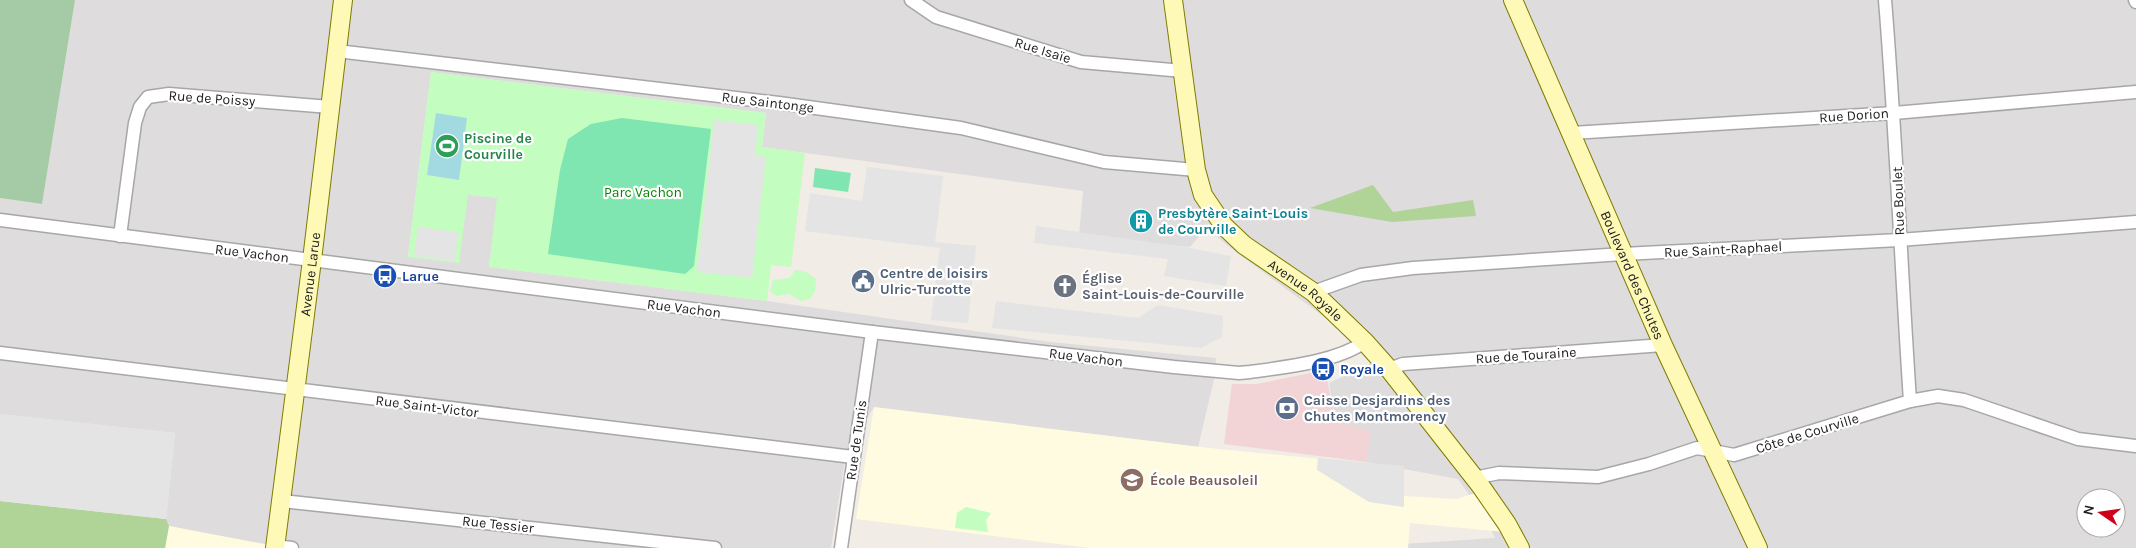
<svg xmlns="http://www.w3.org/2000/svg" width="2136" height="548" font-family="Karla,sans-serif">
	<rect width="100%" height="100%" fill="#f1ece5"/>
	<path fill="#dedcdd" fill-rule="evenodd" d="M75,0H2136V548H1343L1495,538L1485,517L1458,479L1366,462L1370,431L1336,422L1329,383L1372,363L1334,324L1237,253L1206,228L1190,247L1079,236L1083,191L762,147L766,113L431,72L408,257L468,194L498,198L489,267L767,301L1050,342L1216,358L1215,375L1196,456L874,407L846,454L831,548H271L169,526L166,519L175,433L0,414V198L42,204ZM2086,498H2116V528H2086Z"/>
	<path fill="#f2d4d6" d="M1325,370L1336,422L1371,431L1366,462L1224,444L1232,384H1257Z"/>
	<g fill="#fffbe0">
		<path d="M874,407L1209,448L1403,467L1402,496L1456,499L1476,493L1504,532L1410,523L1408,548H1090L856,519Z"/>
		<path d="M169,526L275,546L274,548H165Z"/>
	</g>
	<g fill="#b0d397">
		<path d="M1373,185L1393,212L1473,200L1476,216L1392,222L1310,208Z"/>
		<path d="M0,501L166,519L169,526L165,548H0Z"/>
	</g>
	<path fill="#a5cba6" d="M0,0H75L42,204L0,198Z"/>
	<g fill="#c3fdc0">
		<path d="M431,72L766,113L762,147L805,153L791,267L771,265L767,301L489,267L497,198L468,195L459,263L408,257Z"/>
		<path d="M795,270L806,272L816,279L815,291L810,299L801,301L789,294L776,296L770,291L773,280L790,278Z"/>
		<path d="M966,507L991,513L986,520L988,532L955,528L957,513Z"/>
	</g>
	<g fill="#7fe5b1">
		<path d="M622,118L711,129L694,266L685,274L548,254L560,170L568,139L591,124Z"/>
		<path d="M815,168L851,173L848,192L813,187Z"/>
	</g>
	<g fill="#e4e4e4">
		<path d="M714,120L758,125L755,155L766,157L752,278L697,272Z"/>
		<path d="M867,167L943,176L935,242L976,246L968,323L931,320L940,248L805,231L810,193L862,201Z"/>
		<path d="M1036,226L1185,247L1231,256L1226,286L1164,276L1168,259L1034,243Z"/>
		<path d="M418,227L458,232L455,261L414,256Z"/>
		<path d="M996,301L1138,318L1158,305L1223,316L1222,337L1201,348L992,328Z"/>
		<path d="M0,414L175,433L166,519L0,501Z"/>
		<path d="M1318,458L1404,466V507L1369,502L1317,470Z"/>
	</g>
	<path fill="#a3dae1" d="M436,113L467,118L459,180L427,175Z"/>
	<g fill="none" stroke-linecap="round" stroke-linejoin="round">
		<g stroke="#a7a7a7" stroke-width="15">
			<g id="street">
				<path d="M911,0L936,17L1081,62L1183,71"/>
				<path d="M1885,0C1896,134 1901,268 1910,401"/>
				<path d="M2135,0L2136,2"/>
				<path d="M337,51L779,103L961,128L1104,162L1196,170"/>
				<path d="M1572,133L1894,113L2136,92"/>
				<path d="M0,220L872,332L1174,367L1239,373L1250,372C1286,367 1335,362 1365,342"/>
				<path d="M120,236L135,123L140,107L148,97L169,94L330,107"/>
				<path d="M1313,292L1361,275L1413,268L1623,254L1899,240L2136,222"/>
				<path d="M0,353L853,457"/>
				<path d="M1389,369L1403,364L1663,345"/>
				<path d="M1474,478L1499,473L1598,477L1649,464L1697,448L1734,455L1910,401L1938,396L1964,400L2078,439L2136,446"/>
				<path d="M282,501L715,548"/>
				<path d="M275,546L292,548"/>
				<path d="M841,548L872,332"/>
			</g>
		</g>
		<g stroke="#7d7c00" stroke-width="20">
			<g id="secondary">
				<path id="s1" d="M1173,0L1196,170L1203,195L1224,226L1244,245L1313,292L1365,342L1389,369L1480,485L1507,524L1520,548"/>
				<path id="s2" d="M1513,0L1663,345L1758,548"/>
				<path id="s3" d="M275,548L312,260L343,0"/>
			</g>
		</g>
		<use href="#street" stroke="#fff" stroke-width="12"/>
		<use href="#secondary" stroke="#fef9b7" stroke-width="18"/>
	</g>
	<defs>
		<g id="stadium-disc" transform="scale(1.25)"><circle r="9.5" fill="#2e9e5b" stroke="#fff"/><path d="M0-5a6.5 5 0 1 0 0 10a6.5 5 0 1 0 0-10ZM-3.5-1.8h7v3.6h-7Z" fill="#fff"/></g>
		<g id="building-disc" transform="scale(1.25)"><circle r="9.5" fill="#0f9aa8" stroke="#fff"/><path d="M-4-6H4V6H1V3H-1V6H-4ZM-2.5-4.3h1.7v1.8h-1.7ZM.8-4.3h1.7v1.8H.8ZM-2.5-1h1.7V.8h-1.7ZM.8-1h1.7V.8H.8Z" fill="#fff"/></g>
		<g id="bus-disc" transform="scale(1.25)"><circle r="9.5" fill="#1a4fb4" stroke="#fff"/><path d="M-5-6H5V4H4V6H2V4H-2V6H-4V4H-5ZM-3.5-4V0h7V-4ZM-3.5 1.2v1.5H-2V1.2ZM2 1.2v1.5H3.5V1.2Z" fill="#fff"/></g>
		<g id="civic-disc" transform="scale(1.25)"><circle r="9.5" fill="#5c6f8a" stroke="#fff"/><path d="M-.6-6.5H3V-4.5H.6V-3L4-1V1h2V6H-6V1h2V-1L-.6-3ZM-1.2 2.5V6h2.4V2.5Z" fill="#fff"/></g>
		<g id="church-disc" transform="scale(1.25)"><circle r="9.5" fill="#6b7280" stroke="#fff"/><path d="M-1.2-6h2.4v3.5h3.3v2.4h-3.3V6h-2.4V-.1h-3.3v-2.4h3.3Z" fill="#fff"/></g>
		<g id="bank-disc" transform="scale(1.25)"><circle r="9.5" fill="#5c6f8a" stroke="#fff"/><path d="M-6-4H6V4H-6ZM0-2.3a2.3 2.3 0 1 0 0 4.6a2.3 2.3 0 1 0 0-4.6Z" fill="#fff"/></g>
		<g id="school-disc" transform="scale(1.25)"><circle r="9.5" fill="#8d6e63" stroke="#fff"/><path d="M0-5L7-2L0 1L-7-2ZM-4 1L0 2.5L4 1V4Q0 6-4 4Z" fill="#fff"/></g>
	</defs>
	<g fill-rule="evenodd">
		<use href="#stadium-disc" x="447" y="146"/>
		<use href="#building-disc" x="1141" y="221"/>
		<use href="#bus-disc" x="385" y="276"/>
		<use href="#civic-disc" x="863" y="281"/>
		<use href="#church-disc" x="1065" y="286"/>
		<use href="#bus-disc" x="1323" y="369"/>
		<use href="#bank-disc" x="1287" y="408"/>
		<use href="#school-disc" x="1132" y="480"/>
	</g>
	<g text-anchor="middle" stroke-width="4.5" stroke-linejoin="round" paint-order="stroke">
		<g font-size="14" fill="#202020" stroke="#fff">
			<text transform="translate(1043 50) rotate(17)" y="5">Rue Isaïe</text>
			<text transform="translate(212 98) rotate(4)" y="5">Rue de Poissy</text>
			<text transform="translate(768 102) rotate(7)" y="5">Rue Saintonge</text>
			<text transform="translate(1854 115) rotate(-4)" y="5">Rue Dorion</text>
			<text transform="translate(1898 201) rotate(-92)" y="5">Rue Boulet</text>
			<text transform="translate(1723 249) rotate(-3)" y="5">Rue Saint-Raphael</text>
			<text transform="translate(252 253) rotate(7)" y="5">Rue Vachon</text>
			<text dy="5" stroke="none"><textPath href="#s3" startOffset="276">Avenue Larue</textPath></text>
			<text dy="5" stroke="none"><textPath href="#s2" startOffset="300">Boulevard des Chutes</textPath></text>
			<text dy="5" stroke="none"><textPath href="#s1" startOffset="339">Avenue Royale</textPath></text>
			<text transform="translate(684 308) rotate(7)" y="5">Rue Vachon</text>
			<text transform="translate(1526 355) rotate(-4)" y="5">Rue de Touraine</text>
			<text transform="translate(1086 357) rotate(7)" y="5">Rue Vachon</text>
			<text transform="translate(427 406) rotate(7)" y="5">Rue Saint-Victor</text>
			<text transform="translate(1807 433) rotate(-17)" y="5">Côte de Courville</text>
			<text transform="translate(856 440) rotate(-82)" y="5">Rue de Tunis</text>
			<text transform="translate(498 524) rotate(6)" y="5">Rue Tessier</text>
		</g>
		<g font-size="14" font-weight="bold" fill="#27864d" stroke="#fff" text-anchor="start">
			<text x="464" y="143">Piscine de<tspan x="464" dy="16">Courville</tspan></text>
		</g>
		<g font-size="14" fill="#098704" stroke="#fff">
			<text x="643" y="197">Parc Vachon</text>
		</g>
		<g font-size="14" font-weight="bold" fill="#0d838f" stroke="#fff" text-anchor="start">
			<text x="1158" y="218">Presbytère Saint-Louis<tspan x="1158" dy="16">de Courville</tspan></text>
		</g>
		<g font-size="14" font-weight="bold" fill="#4e5e75" stroke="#fff" text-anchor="start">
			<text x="880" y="278">Centre de loisirs<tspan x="880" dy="16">Ulric-Turcotte</tspan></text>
			<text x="1304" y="405">Caisse Desjardins des<tspan x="1304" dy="16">Chutes Montmorency</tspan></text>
		</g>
		<g font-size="14" font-weight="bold" fill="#164399" stroke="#fff" text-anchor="start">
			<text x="402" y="281">Larue</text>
			<text x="1340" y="374">Royale</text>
		</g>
		<g font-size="14" font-weight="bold" fill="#5b616d" stroke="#fff" text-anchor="start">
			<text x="1082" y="283">Église<tspan x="1082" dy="16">Saint-Louis-de-Courville</tspan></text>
		</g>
		<g font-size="14" font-weight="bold" fill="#785e54" stroke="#fff" text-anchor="start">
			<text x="1150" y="485">École Beausoleil</text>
		</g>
	</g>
	<g transform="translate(2101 513) rotate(283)"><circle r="24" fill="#ffffff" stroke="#a6a6a6"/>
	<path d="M0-4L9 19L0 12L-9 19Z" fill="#cf0019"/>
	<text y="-8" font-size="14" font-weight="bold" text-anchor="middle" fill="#202020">N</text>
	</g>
</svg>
